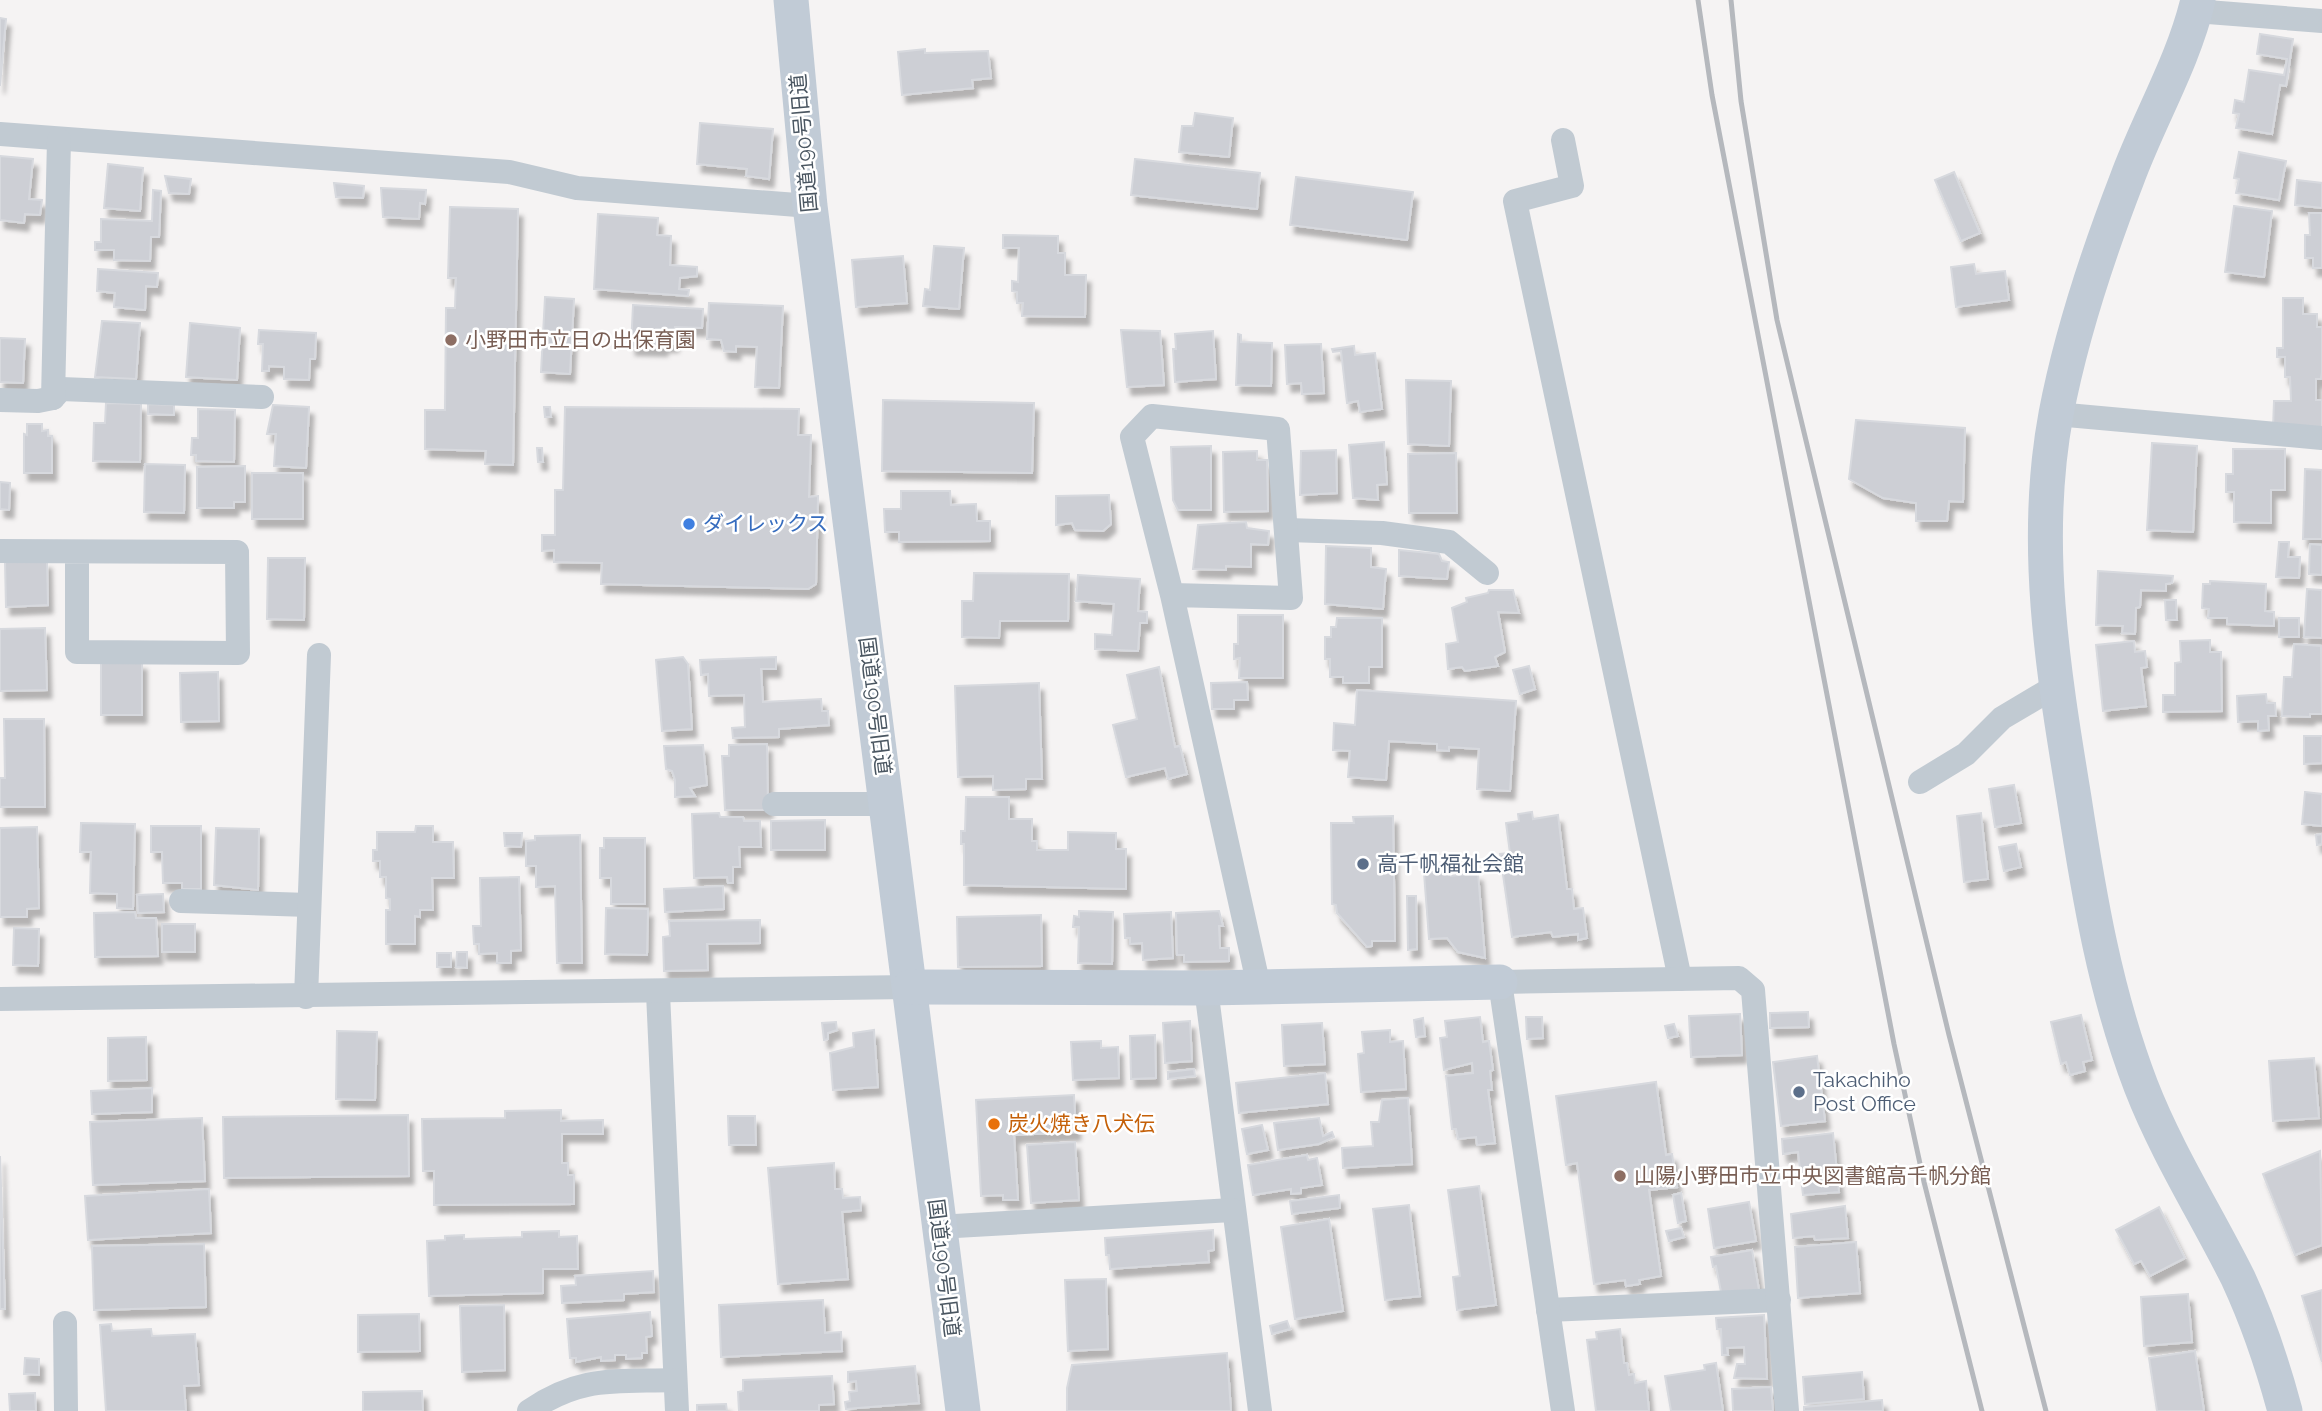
<svg xmlns="http://www.w3.org/2000/svg" width="2322" height="1411" font-family="Raleway,'Noto Sans JP',sans-serif">
	<defs>
		<filter id="shadow"><feDropShadow dx="4.5" dy="8" stdDeviation="2" flood-color="#0004"/></filter>
	</defs>
	<rect width="100%" height="100%" fill="#f5f3f3"/>
	<g fill="#cdcfd5" stroke="#d7d9de" stroke-width="2" filter="url(#shadow)">
		<path d="M0,18L6,19L0,86Z"/>
		<path d="M2260,34L2293,39L2286,86L2280,85L2272,134L2236,128L2239,114L2233,113L2235,100L2244,102L2249,70L2284,75L2287,59L2257,54Z"/>
		<path d="M925,49V53L988,51L991,78L972,80L973,88L902,95L898,52Z"/>
		<path d="M1195,113L1233,118L1229,157L1179,152L1182,126H1193Z"/>
		<path d="M700,123L773,129L769,179L746,176L747,169L697,164Z"/>
		<path d="M2239,152L2286,161L2279,200L2236,193L2239,179L2234,178Z"/>
		<path d="M0,156L33,159L29,199L42,200L40,215L25,214L24,223L0,220Z"/>
		<path d="M1135,159L1260,173L1257,209L1131,195Z"/>
		<path d="M108,164L143,168L140,211L104,208Z"/>
		<path d="M1954,172L1980,233L1961,241L1935,180Z"/>
		<path d="M165,176L191,179L189,194L169,193Z"/>
		<path d="M1296,177L1413,192L1407,240L1290,225Z"/>
		<path d="M2297,180L2322,183V208L2295,205Z"/>
		<path d="M334,183L364,186L363,198L336,197Z"/>
		<path d="M381,188L426,190L425,204L420,203L419,219L383,217Z"/>
		<path d="M153,190L161,191L159,237H151L150,261L114,260V250H95V242H101V219L152,221Z"/>
		<path d="M2234,206L2272,211L2264,277L2225,272Z"/>
		<path d="M450,207L518,209L513,465L485,464L486,451L425,449V410H445L446,308H455L456,278H448Z"/>
		<path d="M2309,213H2322V268H2313V258H2305V235H2310Z"/>
		<path d="M598,214L658,218L657,235L671,236L670,265L697,267V276L680,278L679,289L689,290L688,296L594,289Z"/>
		<path d="M1003,235L1058,236V253H1065V275H1086L1085,317L1022,316L1023,303H1017V292L1012,291V281L1018,282L1019,248H1003Z"/>
		<path d="M934,246L964,248L959,309L923,306L925,289L930,290Z"/>
		<path d="M903,256L907,303L856,307L852,260Z"/>
		<path d="M1974,264L1976,274L2005,271L2009,300L1956,307L1951,267Z"/>
		<path d="M98,269L158,273L157,287L146,286L145,310L114,307L115,293L97,291Z"/>
		<path d="M545,297L574,299L570,374L541,372Z"/>
		<path d="M2283,298H2303V314H2317V327H2322V372L2321,379H2316V400H2322V428H2273L2274,401H2291L2290,377H2285V357H2277V348H2283Z"/>
		<path d="M709,303L783,306L779,388L755,387L757,347L736,346V352L724,351L721,340L707,339Z"/>
		<path d="M633,305L703,309L702,328L675,327L674,344H663V348L631,347Z"/>
		<path d="M102,321L140,323L136,379L95,377Z"/>
		<path d="M190,323L240,328L237,380L186,377Z"/>
		<path d="M259,330L316,333L315,359H310L309,380L284,379V367L269,366V371H262L263,344H258Z"/>
		<path d="M1121,330L1160,331L1164,385L1127,387Z"/>
		<path d="M1213,331L1216,379L1175,382L1173,349H1176L1175,334Z"/>
		<path d="M1238,334L1241,335V342L1272,343L1271,386L1236,385Z"/>
		<path d="M0,338L25,339L23,383L0,382Z"/>
		<path d="M1321,344L1324,393L1302,394L1301,383L1287,384L1285,345Z"/>
		<path d="M1354,346L1355,355L1375,353L1382,409L1360,412L1358,401L1347,403L1341,351L1333,352L1332,349Z"/>
		<path d="M1406,380L1451,381L1449,446L1408,444Z"/>
		<path d="M883,400L1034,403L1032,473L882,471Z"/>
		<path d="M106,403L141,404L140,462L93,461L94,423H105Z"/>
		<path d="M148,404L174,405V415L148,414Z"/>
		<path d="M273,405L309,407L306,468L274,466L276,434H267Z"/>
		<path d="M544,407H550L551,417H545Z"/>
		<path d="M565,407L799,409L798,435H811L809,497L818,496L816,584L808,589L601,584L602,563L554,562V550L542,551V535H555V490H563Z"/>
		<path d="M198,409L235,410L234,462L196,461V455H191L192,438H198Z"/>
		<path d="M1856,420L1965,428L1963,502L1949,501L1947,521H1916V503L1883,498L1849,479Z"/>
		<path d="M27,424H42V431L48,430V436H52V473H24V434L27,435Z"/>
		<path d="M1384,442L1387,484L1377,485L1378,500L1353,498L1349,445Z"/>
		<path d="M2152,443L2197,446L2193,532L2147,530Z"/>
		<path d="M1211,446V510H1178L1173,500L1171,447Z"/>
		<path d="M537,448H542L543,462H538Z"/>
		<path d="M2233,449H2285V490H2271V523L2234,522V492H2226V474H2233Z"/>
		<path d="M1336,450L1337,493L1300,495L1301,451Z"/>
		<path d="M1257,451V460H1267L1268,511L1224,512L1223,452Z"/>
		<path d="M1456,453L1457,513H1409L1408,454Z"/>
		<path d="M145,464L185,465L184,513L144,512Z"/>
		<path d="M245,466V502H234V508H197V467Z"/>
		<path d="M2305,469L2322,470V539H2303Z"/>
		<rect x="252" y="473" width="51" height="46"/>
		<path d="M0,482L10,483L9,510L0,509Z"/>
		<path d="M901,491H950L951,505L976,504L977,521H990V541L899,542V532H885L884,509H901Z"/>
		<path d="M1109,495L1111,524L1103,531L1075,530L1072,523L1056,525V496Z"/>
		<path d="M1246,522L1247,528L1269,531L1268,545L1251,544V567L1226,566V570L1193,569L1198,525Z"/>
		<path d="M2279,542H2289L2288,557H2300L2299,578L2276,577Z"/>
		<path d="M2310,544L2322,545V575L2309,574Z"/>
		<path d="M1326,546L1371,548V567L1386,569L1383,609L1325,604Z"/>
		<path d="M1399,550L1439,554L1442,561L1449,562L1447,579L1399,576Z"/>
		<path d="M268,558H305L304,620L267,619Z"/>
		<path d="M5,561H47L48,605L6,607Z"/>
		<path d="M2098,571L2173,576L2172,583L2166,584V591L2141,590L2140,607L2136,608L2135,634L2122,633L2123,626L2096,625Z"/>
		<path d="M974,573L1069,574L1068,621H1000L999,638L962,637V601H973Z"/>
		<path d="M1078,575L1140,579L1138,611L1147,612V623H1140L1138,651L1095,649V634L1112,635L1114,604L1076,601Z"/>
		<path d="M2210,581L2266,584L2265,611L2274,612V626L2227,624V618H2208L2209,609L2202,608L2203,584H2210Z"/>
		<path d="M2307,589L2322,590V638L2304,637Z"/>
		<path d="M1489,590H1513L1519,613L1498,612L1505,652L1495,657L1498,666L1465,671L1462,667L1448,669L1446,644L1458,642L1452,608L1467,602L1466,598L1488,593Z"/>
		<path d="M2165,600H2176L2177,620H2166Z"/>
		<path d="M1238,615H1283V678H1239L1240,658L1234,659V644H1238Z"/>
		<path d="M1337,618H1382V667H1369V683H1343V677H1330V659H1325V637H1331V627H1336Z"/>
		<rect x="2279" y="618" width="20" height="19"/>
		<path d="M45,628L47,690L0,691V629Z"/>
		<path d="M2210,640V652H2221L2222,711L2163,712V695H2175V663L2181,662L2180,641Z"/>
		<path d="M2134,641L2135,652L2145,651L2147,667L2141,668L2146,706L2103,711L2096,645Z"/>
		<path d="M2294,644L2321,646L2322,714H2310V717L2282,716L2284,677H2292Z"/>
		<path d="M683,657L688,664L692,729L662,731L656,660Z"/>
		<path d="M776,657V669H761L763,702L821,699L822,711H828L829,725L779,729V737L733,738L732,728L745,727L744,695L709,696L708,674L701,675L700,660Z"/>
		<rect x="101" y="662" width="41" height="53"/>
		<path d="M1529,666L1535,689L1520,694L1513,670Z"/>
		<path d="M1159,667L1175,747L1180,746L1187,774L1168,779L1165,768L1126,777L1113,725L1137,719L1127,675Z"/>
		<path d="M218,672L219,721L181,722L180,673Z"/>
		<path d="M1247,682L1248,700H1234V709H1212L1211,683Z"/>
		<path d="M1039,683L1042,779H1026V789L993,790V776L958,777L955,686Z"/>
		<path d="M1357,690L1516,701L1510,791L1477,789L1479,749L1449,747V751L1437,750V744L1389,741L1386,780L1348,777L1350,751L1333,750L1334,723L1355,725Z"/>
		<path d="M2266,694L2267,703H2275L2276,716H2268L2269,730L2258,731V721L2238,722L2237,696Z"/>
		<path d="M4,719H44L45,807H0V778H5Z"/>
		<path d="M2304,736H2322V763L2304,764Z"/>
		<path d="M767,744L768,810H725L722,756H729V745Z"/>
		<path d="M703,745L707,785L690,788L695,796L675,797V780L672,771L666,769L664,746Z"/>
		<path d="M2014,785L2021,823L1995,827L1989,789Z"/>
		<path d="M2305,792L2322,794V826L2302,824Z"/>
		<path d="M966,797H1009V819H1032V841H1037V850H1068V832L1116,833V849H1126V889L964,885V844H961V831H965Z"/>
		<path d="M1532,812L1533,819L1558,815L1567,889H1572L1574,909L1583,908L1587,938L1578,940V934L1553,937L1551,932L1512,937L1500,854L1510,853L1506,823L1519,821L1518,814Z"/>
		<path d="M719,813L720,817H743L744,821H760L761,847H739L740,867H733V883H728L727,877L694,878L692,814Z"/>
		<path d="M1981,813L1988,879L1964,882L1957,816Z"/>
		<path d="M1393,816L1395,941H1372V946L1367,947L1337,913L1336,905L1332,904L1331,823H1354L1353,817Z"/>
		<path d="M825,820V850H771V821Z"/>
		<path d="M81,823L135,824L133,909L117,908V894L90,893L91,852H80Z"/>
		<path d="M151,826H201V889H182V883H163L162,852H151Z"/>
		<path d="M416,826H433V842H453L454,878H432L433,910H420V917L415,916V944H386V910H390V899L386,898V877H380V861H373V850H377V832H415Z"/>
		<path d="M37,827L39,908L27,909V917H0V828Z"/>
		<path d="M216,828L259,829L258,890L214,885Z"/>
		<path d="M504,833H522L521,847L505,846Z"/>
		<path d="M2322,834V844L2317,845L2316,835Z"/>
		<path d="M580,835L582,963H557L555,886L536,887V866H526V841L535,840V836Z"/>
		<path d="M604,838H645V904H611V878H600V848H604Z"/>
		<path d="M2016,844L2021,867L2004,871L1999,847Z"/>
		<path d="M1451,870V876L1478,873L1485,958L1458,952L1447,938L1429,939L1424,873Z"/>
		<path d="M519,877L521,950L511,951V963H497V953L479,954V944H474L473,926H481L480,878Z"/>
		<path d="M723,886L724,909L665,912L664,889Z"/>
		<path d="M163,894L164,912L138,913L137,895Z"/>
		<path d="M1407,896H1416L1417,949L1408,950Z"/>
		<path d="M606,908L648,909L647,955L605,954Z"/>
		<path d="M1079,911L1113,912L1112,964L1078,963L1079,927H1073L1074,916L1079,917Z"/>
		<path d="M1219,911L1223,926H1219L1220,948H1229V961L1184,962V955H1177L1176,913Z"/>
		<path d="M135,912L136,918H156L158,956L95,957L94,913Z"/>
		<path d="M1171,912L1173,958L1143,960L1142,943L1130,944V938H1125L1124,914Z"/>
		<path d="M1041,915L1042,966L958,967L957,917Z"/>
		<path d="M760,920V943L707,944L708,970L664,971L663,937L670,936L669,921Z"/>
		<rect x="162" y="924" width="33" height="28"/>
		<path d="M14,928L39,929L38,966L13,965Z"/>
		<path d="M457,952H467V968L456,967Z"/>
		<rect x="437" y="953" width="14" height="14"/>
		<path d="M1808,1012L1809,1027L1770,1028V1013Z"/>
		<path d="M1740,1014L1742,1055L1691,1057L1689,1016Z"/>
		<path d="M2081,1015L2092,1060L2083,1062L2085,1071L2070,1075L2066,1062L2061,1064L2051,1022Z"/>
		<path d="M1480,1017L1483,1042L1489,1041L1493,1070L1490,1071L1492,1090H1488L1495,1143L1477,1145L1476,1137L1458,1139L1456,1129H1452L1446,1076L1473,1073L1472,1063L1444,1070L1440,1038L1447,1037L1445,1021Z"/>
		<path d="M1526,1017H1542L1543,1038L1527,1039Z"/>
		<path d="M1423,1018L1425,1036L1416,1037L1414,1020Z"/>
		<path d="M1190,1021L1192,1061L1165,1063L1163,1023Z"/>
		<path d="M836,1022L837,1030L828,1033V1039L824,1040L822,1023Z"/>
		<path d="M1322,1023L1325,1064L1284,1066L1282,1025Z"/>
		<path d="M1674,1024L1678,1036L1668,1038L1665,1026Z"/>
		<path d="M874,1030L878,1087L833,1090L830,1053L854,1047L853,1033Z"/>
		<path d="M1390,1030V1042L1403,1041L1406,1089L1361,1092L1358,1054L1364,1053L1362,1032Z"/>
		<path d="M337,1031L377,1032L375,1100L336,1099Z"/>
		<path d="M1155,1035L1156,1078L1131,1079L1130,1036Z"/>
		<path d="M146,1037L147,1080L108,1081V1038Z"/>
		<path d="M1101,1041V1048L1118,1047L1119,1078L1073,1080L1071,1042Z"/>
		<path d="M1817,1056L1825,1121L1781,1126L1773,1062Z"/>
		<path d="M2314,1058L2319,1118L2273,1121L2269,1061Z"/>
		<path d="M1194,1069L1195,1076L1168,1079V1072Z"/>
		<path d="M1325,1073L1328,1104L1239,1113L1236,1083Z"/>
		<path d="M1656,1082L1666,1155L1672,1154L1677,1187L1649,1190L1661,1276L1639,1280L1640,1284L1626,1286L1625,1280L1594,1284L1577,1163L1566,1165L1556,1096Z"/>
		<path d="M152,1088V1112L92,1114L91,1091Z"/>
		<path d="M1074,1095L1076,1132L1014,1135L1018,1200H1003V1195L981,1196L976,1100Z"/>
		<path d="M1408,1098L1412,1164L1343,1168L1342,1148L1373,1146L1371,1122H1379L1382,1100Z"/>
		<path d="M561,1110V1121L603,1120V1134H562V1163H568V1175H574V1204L434,1205V1171H423L422,1119L505,1118V1111Z"/>
		<path d="M408,1115L409,1176L224,1178L223,1117Z"/>
		<path d="M728,1116H755L756,1145H729Z"/>
		<path d="M202,1118L205,1181L93,1185L90,1122Z"/>
		<path d="M1319,1118L1323,1136L1332,1132L1334,1137L1319,1144L1278,1150L1274,1123Z"/>
		<path d="M1262,1125L1268,1150L1247,1154L1242,1129Z"/>
		<path d="M1833,1133L1839,1192L1803,1195L1798,1152L1783,1154L1782,1139Z"/>
		<path d="M1075,1142L1079,1200L1031,1203L1027,1145Z"/>
		<path d="M2320,1151L2322,1245L2295,1255L2263,1174Z"/>
		<path d="M1307,1155L1308,1160L1317,1158L1322,1185L1301,1188V1193L1291,1194V1189L1253,1195L1248,1165Z"/>
		<path d="M0,1156L5,1309H0Z"/>
		<path d="M834,1163L835,1189H842L843,1198L860,1197L861,1210L842,1212L848,1279L778,1284L768,1168Z"/>
		<path d="M1479,1186L1496,1305L1457,1310L1453,1277L1460,1276L1448,1190Z"/>
		<path d="M209,1189L211,1233L88,1240L85,1196Z"/>
		<path d="M1681,1193L1686,1221L1678,1223L1673,1195Z"/>
		<path d="M1339,1195L1340,1208L1292,1214L1290,1201Z"/>
		<path d="M1749,1202L1756,1241L1714,1248L1708,1209Z"/>
		<path d="M1409,1205L1420,1296L1385,1300L1373,1209Z"/>
		<path d="M1845,1206L1848,1238L1815,1240L1814,1236L1793,1238L1791,1214Z"/>
		<path d="M2159,1207L2185,1258L2150,1276L2141,1261L2134,1264L2116,1230Z"/>
		<path d="M1329,1219L1343,1311L1295,1319L1281,1227Z"/>
		<path d="M1681,1228L1684,1237L1669,1241L1666,1231Z"/>
		<path d="M1213,1230L1214,1250L1208,1251L1209,1262L1110,1269L1109,1255H1106L1105,1238Z"/>
		<path d="M559,1231V1237L577,1236L578,1269H543V1293L429,1296L427,1241L445,1240V1236L464,1235V1239L522,1237V1232Z"/>
		<path d="M1856,1242L1860,1293L1798,1298L1795,1247Z"/>
		<path d="M204,1244L206,1307L94,1310L92,1246Z"/>
		<path d="M1752,1250L1759,1290L1722,1297L1716,1266L1713,1267L1711,1257Z"/>
		<path d="M653,1271L654,1292L624,1294V1300L562,1303L561,1286L576,1285L575,1276Z"/>
		<path d="M1106,1279L1108,1349L1068,1351L1065,1280Z"/>
		<path d="M2322,1290V1362L2302,1296Z"/>
		<path d="M2188,1294L2192,1342L2144,1346L2141,1297Z"/>
		<path d="M823,1300L825,1333L841,1332L842,1351L721,1357L719,1305Z"/>
		<path d="M504,1305L505,1370L462,1372L460,1306Z"/>
		<path d="M650,1312L652,1336L646,1337L647,1353H642V1358L626,1359V1355H615V1360L601,1361V1357L576,1362V1358H570L567,1319Z"/>
		<path d="M419,1314L420,1351L358,1352V1315Z"/>
		<path d="M1764,1315L1767,1379L1734,1378L1737,1364H1745L1744,1347L1727,1348L1728,1355H1722L1721,1329H1717L1716,1318Z"/>
		<path d="M1287,1321L1290,1329L1272,1334L1270,1326Z"/>
		<path d="M111,1324L112,1331L151,1329L152,1336L195,1334L199,1385L184,1386L186,1411H106L100,1325Z"/>
		<path d="M1620,1329L1624,1363H1627L1629,1375L1634,1374L1635,1383L1646,1381L1649,1411H1596L1587,1340L1597,1339L1596,1332Z"/>
		<path d="M2195,1351L2204,1411H2157L2149,1358Z"/>
		<path d="M1227,1353L1231,1411H1067V1388L1072,1365Z"/>
		<path d="M25,1358L39,1359V1375L24,1374Z"/>
		<path d="M1716,1363L1723,1411H1671L1665,1376L1705,1370L1704,1365Z"/>
		<path d="M915,1366L919,1403L846,1409L845,1402L850,1401L849,1392L857,1391L856,1381L848,1382V1372Z"/>
		<path d="M1862,1372L1864,1399L1805,1404L1803,1377Z"/>
		<path d="M832,1376L834,1404L819,1405V1411H739L738,1392L743,1391V1380Z"/>
		<path d="M1771,1387L1773,1411H1733L1732,1389Z"/>
		<path d="M422,1391L423,1411H363V1392Z"/>
		<path d="M35,1393L36,1411H10L9,1394Z"/>
		<path d="M1882,1400L1883,1411H1804V1407Z"/>
		<path d="M726,1404L727,1411H697V1405Z"/>
	</g>
	<g fill="none" stroke-linecap="round" stroke-linejoin="round">
		<g stroke="#c1cad2" stroke-width="24">
			<path d="M2195,11L2322,21"/>
			<path d="M0,134L509,172L577,188L810,206"/>
			<path d="M1563,140L1572,186L1515,201L1680,979"/>
			<path d="M53,398L61,389L262,397"/>
			<path d="M0,400L38,401L53,398L59,140"/>
			<path d="M2056,414L2322,438"/>
			<path d="M1287,530L1382,533L1449,542L1487,573"/>
			<path d="M0,551L237,552L238,653L77,652V552"/>
			<path d="M1172,595L1291,598L1278,429L1152,416L1132,437L1172,595L1259,987"/>
			<path d="M1920,782L1966,754L2002,718L2056,686"/>
			<path d="M774,804H888"/>
			<path d="M181,901L309,905"/>
			<path d="M1206,988L1260,1411"/>
			<path d="M658,993L677,1411"/>
			<path d="M306,997L319,655"/>
			<path d="M0,999L910,987"/>
			<path d="M938,1227L1232,1210"/>
			<path d="M1548,1310L1779,1300"/>
			<path d="M65,1323L66,1411"/>
			<path d="M529,1411C581,1375 616,1382 675,1380"/>
			<path d="M1563,1411L1500,982L1739,978L1753,990L1787,1411"/>
		</g>
		<g stroke="#c1cbd6" stroke-width="35">
			<path d="M791,0L810,206L963,1411"/>
			<path d="M2198,0C2183,63 2149,119 2127,179C2098,254 2071,335 2056,414C2032,543 2053,670 2074,798C2089,896 2105,992 2141,1086C2167,1153 2206,1214 2238,1278C2258,1321 2273,1366 2285,1411"/>
			<path d="M910,987L1206,988L1500,982"/>
		</g>
		<g stroke="#b5b8bd" stroke-width="5">
			<path d="M1698,0L1712,95L1894,1044L1924,1182L1982,1411"/>
			<path d="M1731,0L1741,101L1777,320L1949,1035L2046,1411"/>
		</g>
	</g>
	<g fill="#8d6e63" stroke="#fff" stroke-width="2.5">
		<circle cx="451" cy="340" r="7"/>
		<circle cx="1620" cy="1176" r="7"/>
	</g>
	<circle fill="#3f7fe0" stroke="#fff" stroke-width="2.5" cx="689" cy="524" r="7"/>
	<g fill="#5c6f8a" stroke="#fff" stroke-width="2.5">
		<circle cx="1363" cy="864" r="7"/>
		<circle cx="1799" cy="1092" r="7"/>
	</g>
	<circle fill="#e8710a" stroke="#fff" stroke-width="2.5" cx="994" cy="1124" r="7"/>
	<g text-anchor="middle" stroke-width="5" stroke-linejoin="round" paint-order="stroke">
		<g font-size="21" fill="#4a5661" stroke="#fff">
			<text transform="translate(804 143) rotate(-95)" y="7">国道190号旧道</text>
			<text transform="translate(875 706) rotate(83)" y="7">国道190号旧道</text>
			<text transform="translate(944 1268) rotate(83)" y="7">国道190号旧道</text>
		</g>
		<g font-size="21" fill="#785e54" stroke="#fff" text-anchor="start">
			<text x="465" y="347">小野田市立日の出保育園</text>
			<text x="1634" y="1183">山陽小野田市立中央図書館高千帆分館</text>
		</g>
		<g font-size="21" fill="#366cbe" stroke="#fff" text-anchor="start">
			<text x="703" y="531">ダイレックス</text>
		</g>
		<g font-size="21" fill="#4e5e75" stroke="#fff" text-anchor="start">
			<text x="1377" y="871">高千帆福祉会館</text>
			<text x="1813" y="1087">Takachiho<tspan x="1813" dy="24">Post Office</tspan></text>
		</g>
		<g font-size="21" fill="#c56008" stroke="#fff" text-anchor="start">
			<text x="1008" y="1131">炭火焼き八犬伝</text>
		</g>
	</g>
</svg>
